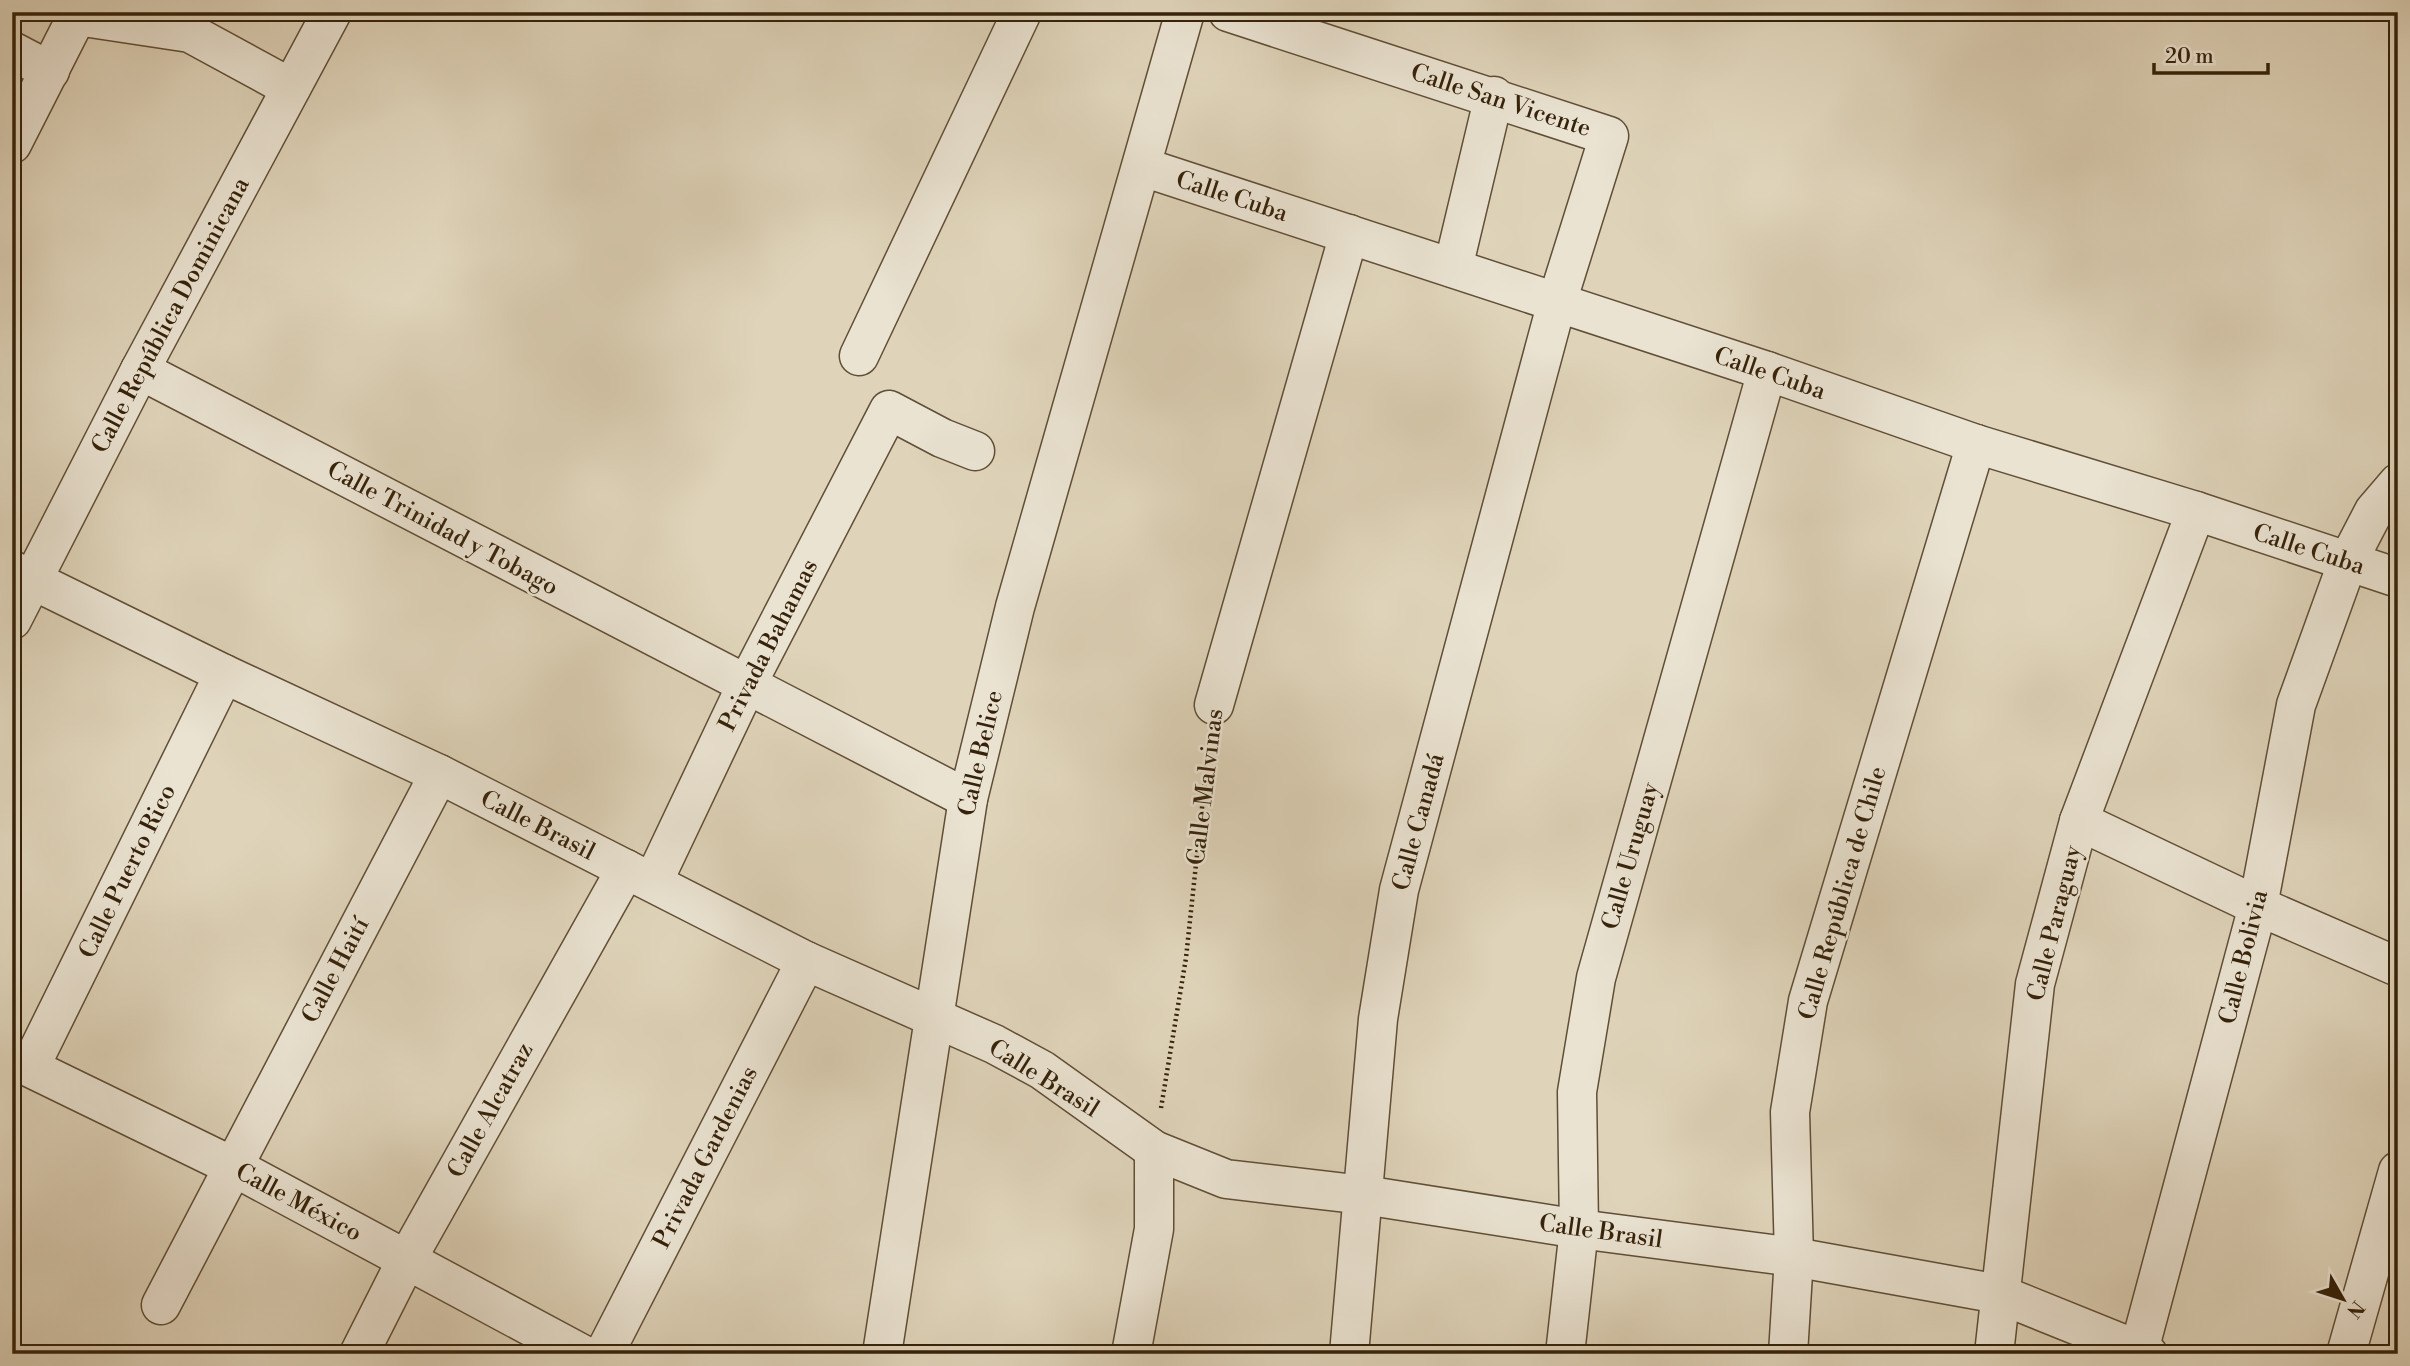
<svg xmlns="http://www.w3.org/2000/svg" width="2410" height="1366" font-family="'Libre Bodoni',serif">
	<rect width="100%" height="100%" fill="#dfd4ba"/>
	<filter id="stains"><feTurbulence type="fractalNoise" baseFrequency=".00286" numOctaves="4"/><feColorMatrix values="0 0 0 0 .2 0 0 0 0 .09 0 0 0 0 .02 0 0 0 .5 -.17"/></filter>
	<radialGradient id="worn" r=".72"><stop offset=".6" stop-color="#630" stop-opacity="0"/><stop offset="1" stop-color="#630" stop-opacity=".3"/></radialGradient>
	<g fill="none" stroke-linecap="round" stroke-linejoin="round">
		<g stroke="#604e36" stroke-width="41">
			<g id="minor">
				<path d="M1228,12L1609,136L1557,302L1399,890L1378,1019L1349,1354"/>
				<path d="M77,16L190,33L291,88"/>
				<path d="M12,51L50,71"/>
				<path d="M12,144L79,12"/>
				<path d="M1143,167L1767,371L1976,444L2196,511L2398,578"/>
				<path d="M1453,268L1494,96"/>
				<path d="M859,356L1022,12"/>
				<path d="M140,370L968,799"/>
				<path d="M12,570L224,674L439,774L806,961L994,1044L1042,1070L1154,1150L1226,1179L1364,1195L1579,1229L1794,1257L1999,1294L2148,1354"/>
				<path d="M12,620L140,370L332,12"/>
				<path d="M1214,705L1349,234"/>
				<path d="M2079,821L2258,906L2398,967"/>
				<path d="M653,882L746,686L889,410L942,438L975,451"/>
				<path d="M12,1059L232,1166L582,1354"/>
				<path d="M30,1067L224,674"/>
				<path d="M161,1305L439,774"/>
				<path d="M359,1354L407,1259L626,869"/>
				<path d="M604,1354L806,961"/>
				<path d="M882,1354L968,799L1015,607L1185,12"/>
				<path d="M1131,1354L1154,1229V1150"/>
				<path d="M1565,1354L1579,1229L1577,1092L1596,978L1767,371"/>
				<path d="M1788,1354L1794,1257L1790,1112L1808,1001L1976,444"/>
				<path d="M1994,1354L2035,984L2079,821L2196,511"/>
				<path d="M2138,1354L2258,906L2296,705L2348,561L2374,511L2398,483"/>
				<path d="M2346,1354L2398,1171"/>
			</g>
		</g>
		<path stroke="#36220a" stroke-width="4.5" stroke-dasharray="2 3.5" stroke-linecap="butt" d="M1161,1108L1186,958L1209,742"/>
		<use href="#minor" stroke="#eae3d2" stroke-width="38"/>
	</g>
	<g text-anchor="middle" stroke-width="5" stroke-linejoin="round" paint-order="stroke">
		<g font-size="24" fill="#36220a" stroke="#eae3d2">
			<text transform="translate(1501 100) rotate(18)" y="8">Calle San Vicente</text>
			<text transform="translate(1232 196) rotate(18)" y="8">Calle Cuba</text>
			<text transform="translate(170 315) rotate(-62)" y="8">Calle República Dominicana</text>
			<text transform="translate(1770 373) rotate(19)" y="8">Calle Cuba</text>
			<text transform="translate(443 528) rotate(28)" y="8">Calle Trinidad y Tobago</text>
			<text transform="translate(2309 549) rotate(18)" y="8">Calle Cuba</text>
			<text transform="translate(768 645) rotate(-63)" y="8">Privada Bahamas</text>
			<text transform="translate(980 753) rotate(-77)" y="8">Calle Belice</text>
			<text transform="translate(1205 787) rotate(-83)" y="8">Calle Malvinas</text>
			<text transform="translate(1418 822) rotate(-75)" y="8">Calle Canadá</text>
			<text transform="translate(538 825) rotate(27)" y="8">Calle Brasil</text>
			<text transform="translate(1630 856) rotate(-74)" y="8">Calle Uruguay</text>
			<text transform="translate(127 871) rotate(-64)" y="8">Calle Puerto Rico</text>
			<text transform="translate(1842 893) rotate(-74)" y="8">Calle República de Chile</text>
			<text transform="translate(2054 923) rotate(-76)" y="8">Calle Paraguay</text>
			<text transform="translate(2243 957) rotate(-76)" y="8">Calle Bolivia</text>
			<text transform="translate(335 970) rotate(-62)" y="8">Calle Haití</text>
			<text transform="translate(1044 1078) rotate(32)" y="8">Calle Brasil</text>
			<text transform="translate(490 1110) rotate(-61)" y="8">Calle Alcatraz</text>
			<text transform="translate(705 1157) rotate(-63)" y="8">Privada Gardenias</text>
			<text transform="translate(299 1202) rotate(28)" y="8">Calle México</text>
			<text transform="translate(1601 1231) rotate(8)" y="8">Calle Brasil</text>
		</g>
	</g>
	<rect width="2410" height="1366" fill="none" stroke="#dfd4ba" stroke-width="42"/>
	<rect x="14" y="14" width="2382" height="1338" fill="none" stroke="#36220a" stroke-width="3.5"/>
	<rect x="21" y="21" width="2368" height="1324" fill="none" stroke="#36220a" stroke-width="2"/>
	<g transform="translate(2343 1299) rotate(129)" stroke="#eae3d2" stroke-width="5" paint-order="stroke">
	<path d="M0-5L12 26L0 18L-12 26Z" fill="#36220a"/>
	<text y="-10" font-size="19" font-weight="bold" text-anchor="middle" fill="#36220a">N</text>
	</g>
	<path d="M2154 63v10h114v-10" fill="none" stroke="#36220a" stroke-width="3.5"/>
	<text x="2165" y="63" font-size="21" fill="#36220a" stroke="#eae3d2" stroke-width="5" paint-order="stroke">20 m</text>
	<rect width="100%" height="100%" filter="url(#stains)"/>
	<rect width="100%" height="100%" fill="url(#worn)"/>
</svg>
